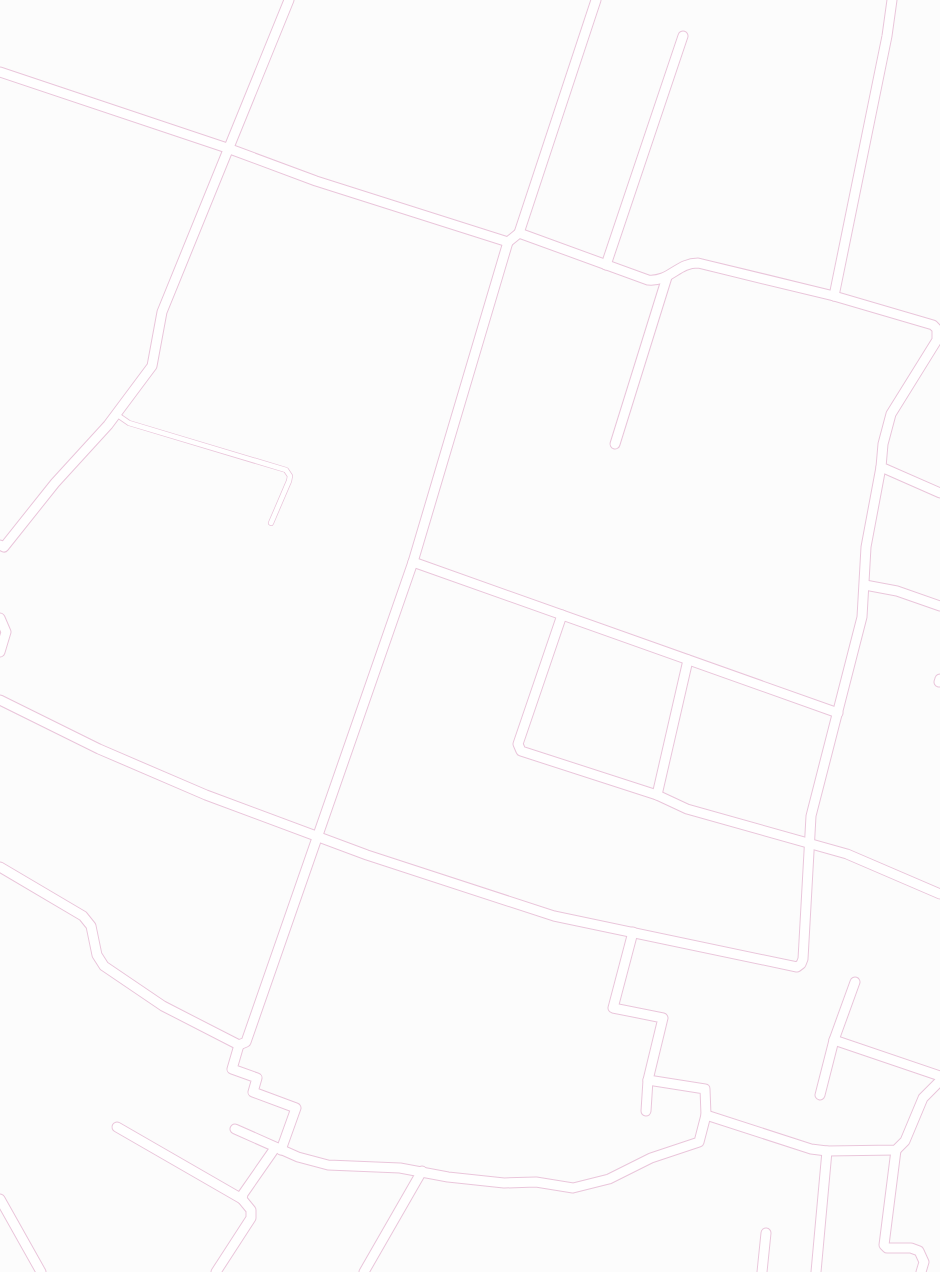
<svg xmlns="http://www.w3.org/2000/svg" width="940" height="1272" font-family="'Roboto Serif',serif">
	<rect width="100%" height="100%" fill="#fcfcfc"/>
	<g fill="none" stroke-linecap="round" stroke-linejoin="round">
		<g stroke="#eac6db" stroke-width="6">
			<path id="service" d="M116,414L129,423L286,470L290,476L289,481L271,523"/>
		</g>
		<g stroke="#eac6db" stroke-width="11">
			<g id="minor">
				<path d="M0,72L230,149L316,181L508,242L519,233L648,280C670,282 677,263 698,263L834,296L933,325L937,329V340L891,414L883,444L881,467L940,493"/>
				<path d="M519,233L596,0"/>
				<path d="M606,265L683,36"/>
				<path d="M834,296L887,36L892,0"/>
				<path d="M615,444L667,277"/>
				<path d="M0,545L4,547L55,483L108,425L152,366L162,312L289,0"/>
				<path d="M413,562L838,713"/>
				<path d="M865,585L897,591L940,606"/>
				<path d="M562,615L518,744L521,751L657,795L687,809L847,854L940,894"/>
				<path d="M0,618L6,632L0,652"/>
				<path d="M939,682L940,679"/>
				<path d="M0,700L99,749L206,795L367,855L554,916L797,967L801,964L803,959L811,816L862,617L866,547L881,467"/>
				<path d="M657,795L688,660"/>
				<path d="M0,867L83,916L91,926L97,955L104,966L163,1006L239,1045L246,1042L413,562L508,242"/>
				<path d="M633,932L613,1008L663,1018L648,1080L646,1111"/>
				<path d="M834,1040L940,1076"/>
				<path d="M239,1045L232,1069L257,1078L253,1092L296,1108L281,1150"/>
				<path d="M820,1095L834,1040L855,982"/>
				<path d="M706,1115L811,1149L827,1151L896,1150L905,1141L923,1098L940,1081"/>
				<path d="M117,1127L242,1199"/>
				<path d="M235,1129L298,1157L328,1165L400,1168L448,1177L504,1183L536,1182L573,1188L609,1179L651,1158L699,1142L706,1115L705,1089L648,1080"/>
				<path d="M896,1150L884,1245L887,1248H911L919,1251L924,1262L921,1272"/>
				<path d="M0,1199L41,1272"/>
				<path d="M216,1272L251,1218V1210L242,1199L243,1194L275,1148"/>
				<path d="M364,1272L422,1171"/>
				<path d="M762,1272L766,1233"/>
				<path d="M816,1272L827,1151"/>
			</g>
		</g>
		<use href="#service" stroke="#fff" stroke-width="4.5"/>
		<use href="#minor" stroke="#fff" stroke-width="9"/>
	</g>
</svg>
